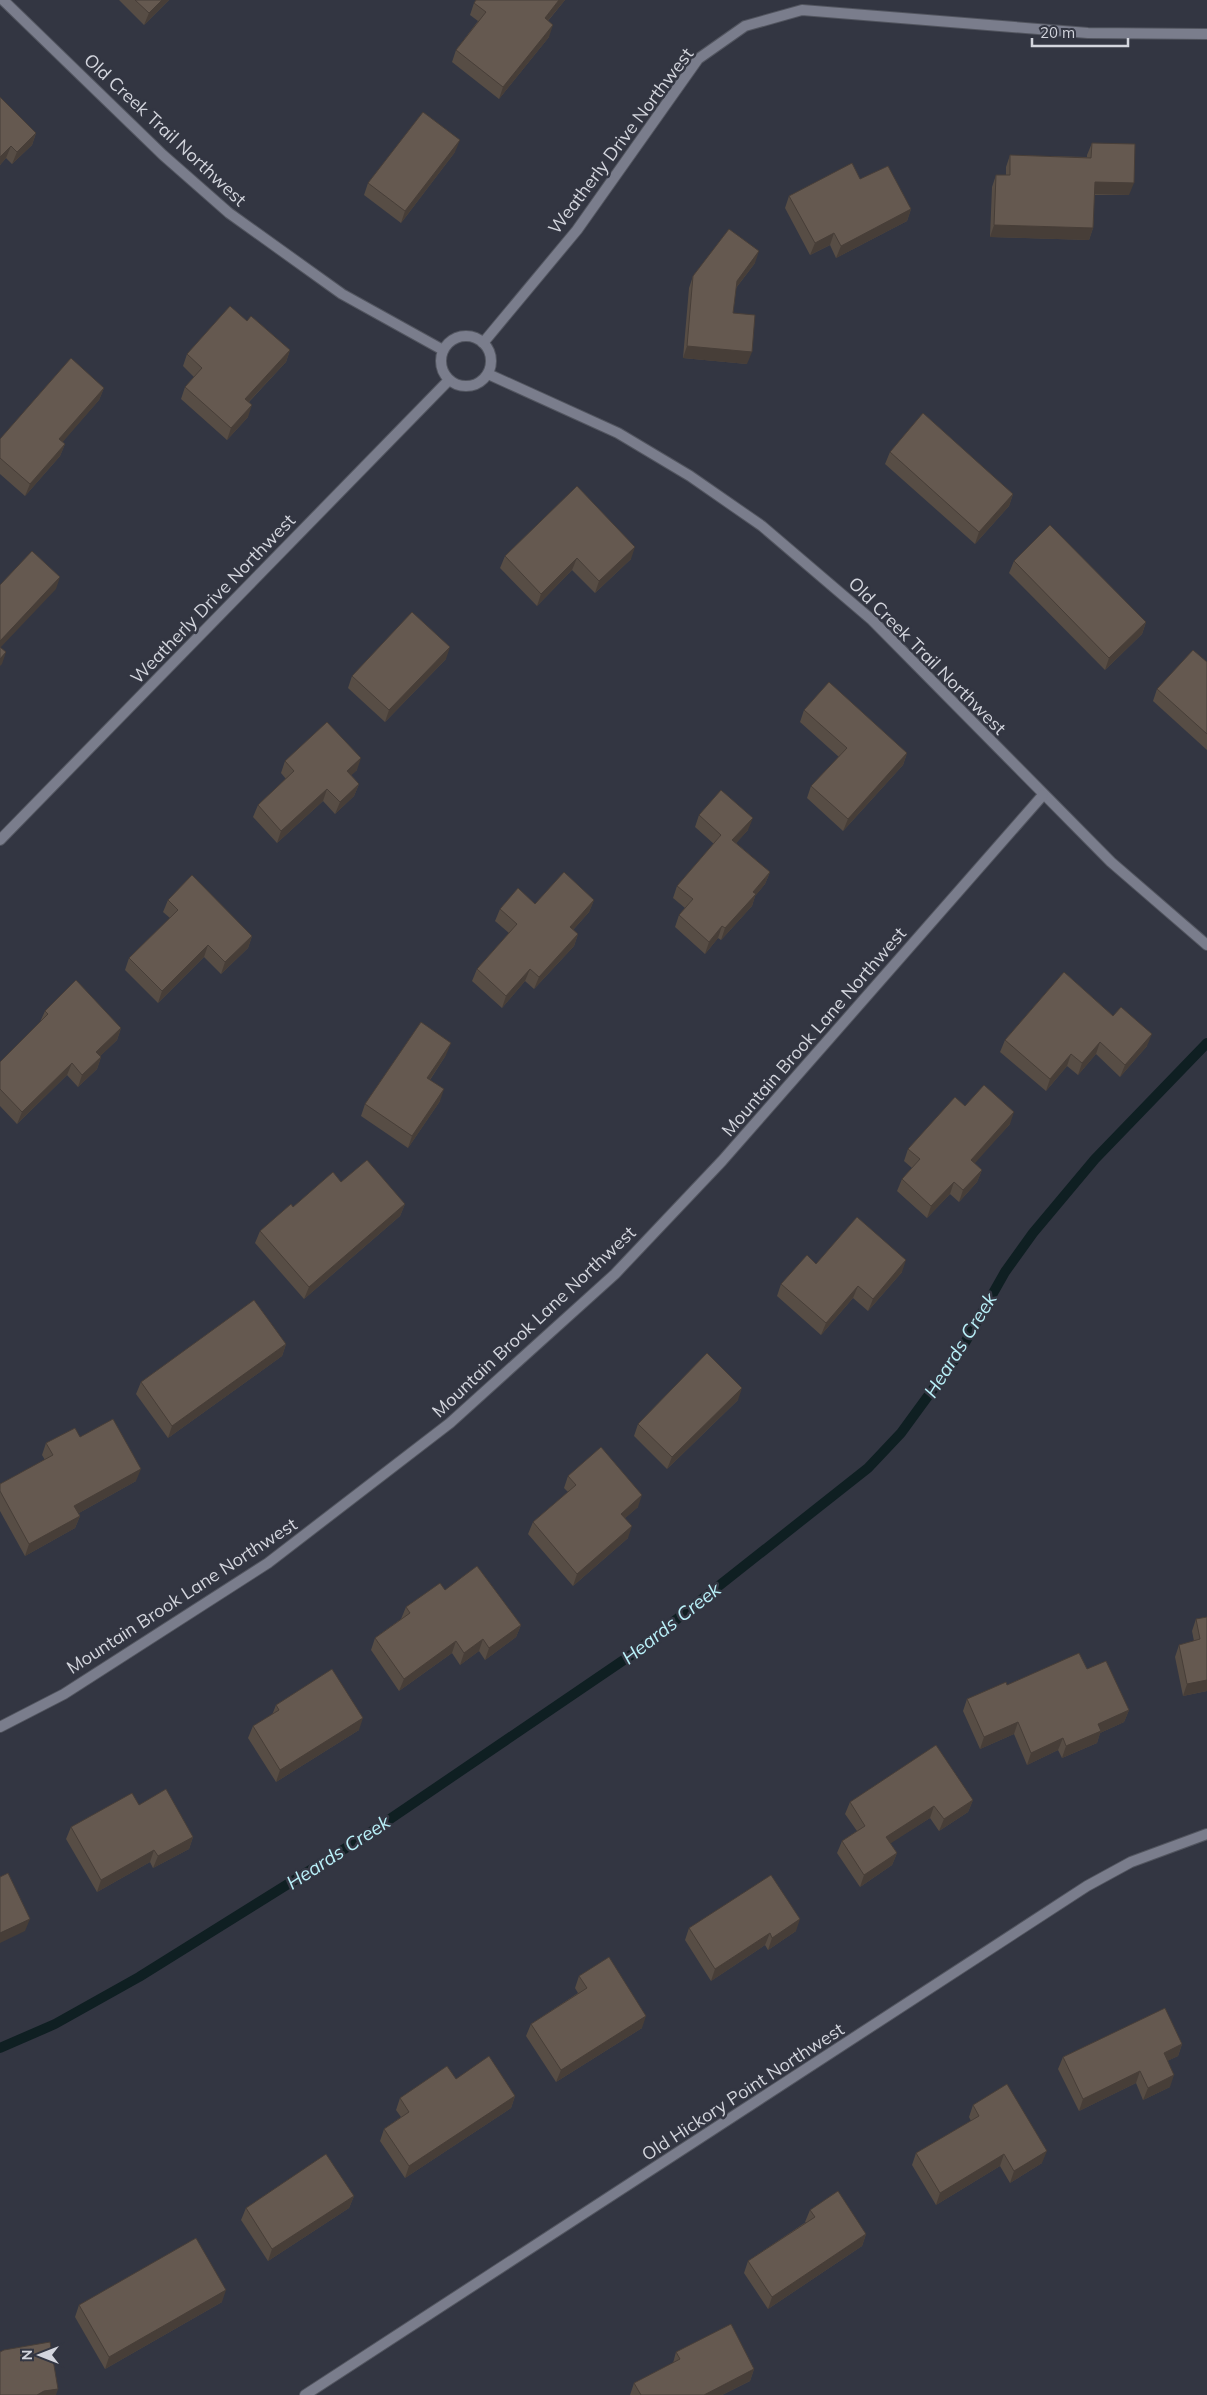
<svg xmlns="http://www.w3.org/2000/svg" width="1207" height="2395" font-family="Mulish,sans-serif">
	<rect width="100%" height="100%" fill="#333642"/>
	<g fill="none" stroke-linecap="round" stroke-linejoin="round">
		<path stroke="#0f1f22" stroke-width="10" d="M0,2048L55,2024L139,1977L365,1836L634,1653L868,1468L901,1433L958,1355L1005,1272L1033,1233L1095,1159L1207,1043"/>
		<g stroke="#52555f" stroke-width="12">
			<g id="minor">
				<path d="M3,0L163,155L229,213L342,294L443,350"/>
				<circle cx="466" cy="361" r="25"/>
				<path d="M483,343L577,230L698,59L745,26L802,10L1088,33L1207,34"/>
				<path d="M488,374L618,433L690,476L762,526L872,620L1111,862L1207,945"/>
				<path d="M0,840L449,380"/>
				<path d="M0,1727L64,1694L268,1563L450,1423L615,1274L722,1161L1043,795"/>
				<path d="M305,2395L1087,1886L1131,1862L1207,1834"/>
			</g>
		</g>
		<use href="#minor" stroke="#7a7d8c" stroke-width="10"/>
	</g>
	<g fill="#574d45">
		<path d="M119,0H169L144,25Z"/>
		<path d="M565,0L548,21L549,37L499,99L452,62L456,50L478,21L470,15L474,3Z"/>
		<path d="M0,97L36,133L32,145L12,164L6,158L0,165Z"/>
		<path d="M1092,143L1129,195H1094L1093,228L1089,240L990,237L992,187L996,175H1006V167L1010,155L1087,157V155Z"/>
		<path d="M455,152L401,223L364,195L368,183Z"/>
		<path d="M860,179L911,209L907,221L836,258L830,245L810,255L785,208L789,196Z"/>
		<path d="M755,263L736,288L733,313L747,364L683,358L689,288L693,276Z"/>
		<path d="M247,321L290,350L286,362L249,402L248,417L227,440L181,399L185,387L194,377L183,366L187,354Z"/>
		<path d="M104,388L99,400L62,442L65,444L60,456L25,496L0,474V439Z"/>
		<path d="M890,452L1013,494L1009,506L975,544L885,464Z"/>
		<path d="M505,556L631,559L595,593L572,570L537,606L500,568Z"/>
		<path d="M1014,561L1146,622L1142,634L1105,670L1009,573Z"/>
		<path d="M446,659L385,722L348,688L352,676Z"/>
		<path d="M1207,662V750L1153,701L1157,689Z"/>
		<path d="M804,710L907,753L903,765L843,831L807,798L811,786L839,757L800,722Z"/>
		<path d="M285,761L357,770L351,775L359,784L354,796L335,814L323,801L277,843L253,817L258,805L286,779L281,773Z"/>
		<path d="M699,815L748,830L736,843L770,872L765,884L755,896L752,906L721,940L718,938L705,954L675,927L679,915L685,908L673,898L677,886L714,844L695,827Z"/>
		<path d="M168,900L252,936L248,948L221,974L204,957L158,1003L125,970L129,958L170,918L163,912Z"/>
		<path d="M594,900L589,912L573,930L578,934L574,946L534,989L525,981L502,1008L472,981L477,969L509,933L495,921L500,909L535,904Z"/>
		<path d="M1064,972L1147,1046L1120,1077L1096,1054L1078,1075L1067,1066L1046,1091L1000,1052L1005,1040Z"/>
		<path d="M45,1011L121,1028L117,1040L100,1056L101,1057L97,1069L78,1087L67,1075L17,1124L0,1106V1062L40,1022Z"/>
		<path d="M446,1055L430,1080L440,1101L408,1148L361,1116L365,1104Z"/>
		<path d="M965,1106L1010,1124L974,1163L982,1170L977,1182L959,1202L950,1194L927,1218L897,1191L902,1179L912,1168L904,1161L908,1149Z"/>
		<path d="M341,1182L405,1204L400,1216L304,1299L255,1243L260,1231L293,1207Z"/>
		<path d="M816,1264L902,1272L868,1311L853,1298L821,1335L777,1296L781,1284Z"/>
		<path d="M286,1344L282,1356L168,1438L136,1394L141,1382Z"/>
		<path d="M738,1400L667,1469L634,1436L638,1424Z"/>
		<path d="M80,1437L136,1481L79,1513L80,1516L75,1528L25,1556L0,1511V1484L45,1460L42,1455L46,1443Z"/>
		<path d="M568,1476L638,1507L625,1518L628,1538L573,1586L528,1534L533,1522L568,1492L564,1488Z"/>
		<path d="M445,1590L521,1625L516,1637L485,1660L479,1651L460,1665L452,1653L399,1691L371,1650L375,1638L401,1619L406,1607Z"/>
		<path d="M1207,1617V1691L1183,1696L1175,1657L1179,1645L1194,1641L1192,1631L1196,1619Z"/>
		<path d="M1087,1669L1129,1710L1124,1722L1100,1733L1097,1743L1062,1758L1058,1750L1027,1765L1014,1734L980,1749L963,1711L967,1699L1007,1685Z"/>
		<path d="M276,1705L359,1730L276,1782L248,1738L253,1726L272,1715Z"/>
		<path d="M973,1800L968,1812L939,1831L930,1818L890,1843L897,1853L892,1865L860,1887L837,1853L842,1841L857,1831L845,1814L850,1802Z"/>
		<path d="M139,1805L193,1837L189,1849L153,1868L150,1862L97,1892L66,1839L71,1827Z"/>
		<path d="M689,1928L796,1931L768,1950L765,1945L711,1981L685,1940Z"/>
		<path d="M579,1976L642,2028L556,2082L526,2036L531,2024L578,1993L575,1988Z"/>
		<path d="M1182,2044L1178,2056L1167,2061L1170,2087L1143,2100L1136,2083L1079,2111L1058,2069L1063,2057Z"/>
		<path d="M456,2079L515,2096L511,2108L405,2178L380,2141L384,2129L401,2117L396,2110L400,2098Z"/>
		<path d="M973,2105L1042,2163L1010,2183L1000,2166L936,2205L912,2165L916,2153L971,2121L969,2117Z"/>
		<path d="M354,2196L349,2208L268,2261L241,2220L246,2208Z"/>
		<path d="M810,2210L866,2234L862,2246L768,2309L744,2273L748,2261L806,2222H805Z"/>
		<path d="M222,2302L105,2369L75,2317L79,2305Z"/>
		<path d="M676,2352L754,2369L750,2381L722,2395H630L634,2383L673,2363Z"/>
	</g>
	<g fill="#473e38">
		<path d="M162,0H169L144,25L149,13Z"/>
		<path d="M559,0H565L540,30L545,18Z"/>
		<path d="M553,25L549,37L499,99L503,87Z"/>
		<path d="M36,133L32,145L12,164L17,152Z"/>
		<path d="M460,140L455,152L401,223L405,211Z"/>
		<path d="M11,146L6,158L0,165V157Z"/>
		<path d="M1095,182L1134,183L1129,195L1090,194Z"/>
		<path d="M911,209L907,221L836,258L841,246Z"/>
		<path d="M994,225L1093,228L1089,240L990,237Z"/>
		<path d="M834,233L830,245L810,255L815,243Z"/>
		<path d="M759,251L755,263L732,293L737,281Z"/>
		<path d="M687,346L752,352L747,364L683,358Z"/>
		<path d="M290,350L286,362L240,411L245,399Z"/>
		<path d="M104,388L99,400L55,451L59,439Z"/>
		<path d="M252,405L248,417L227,440L231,428Z"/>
		<path d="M65,444L60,456L25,496L30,484Z"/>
		<path d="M1013,494L1009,506L975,544L979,532Z"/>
		<path d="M635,547L631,559L595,593L599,581Z"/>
		<path d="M577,558L572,570L537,606L541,594Z"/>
		<path d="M60,577L56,589L0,648V641Z"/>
		<path d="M1146,622L1142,634L1105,670L1109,658Z"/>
		<path d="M450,647L446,659L385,722L389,710Z"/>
		<path d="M6,652L2,664L0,666V659Z"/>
		<path d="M907,753L903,765L843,831L848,819Z"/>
		<path d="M361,758L357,770L343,783L347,771Z"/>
		<path d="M359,784L354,796L335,814L340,802Z"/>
		<path d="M327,789L323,801L277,843L281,831Z"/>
		<path d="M753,818L748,830L728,852L732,840Z"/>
		<path d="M770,872L765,884L755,896L752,906L721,940L725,928L753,892Z"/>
		<path d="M594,900L589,912L565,939L570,927Z"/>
		<path d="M722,926L718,938L705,954L709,942Z"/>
		<path d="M578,934L574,946L534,989L539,977Z"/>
		<path d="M252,936L248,948L221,974L225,962Z"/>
		<path d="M208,945L204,957L158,1003L162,991Z"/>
		<path d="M530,969L525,981L502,1008L506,996Z"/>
		<path d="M121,1028L117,1040L92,1064L96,1052Z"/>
		<path d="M1152,1034L1147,1046L1120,1077L1125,1065Z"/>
		<path d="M1100,1042L1096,1054L1078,1075L1082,1063Z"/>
		<path d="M451,1043L446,1055L423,1090L427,1078Z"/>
		<path d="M1071,1054L1067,1066L1046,1091L1050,1079Z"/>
		<path d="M101,1057L97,1069L78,1087L82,1075Z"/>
		<path d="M72,1063L67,1075L17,1124L22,1112Z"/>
		<path d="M444,1089L440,1101L408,1148L412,1136Z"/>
		<path d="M1014,1112L1010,1124L967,1172L971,1160Z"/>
		<path d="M982,1170L977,1182L959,1202L963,1190Z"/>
		<path d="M954,1182L950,1194L927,1218L931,1206Z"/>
		<path d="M405,1204L400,1216L304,1299L309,1287Z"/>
		<path d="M906,1260L902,1272L868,1311L873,1299Z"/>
		<path d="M858,1286L853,1298L821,1335L826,1323Z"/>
		<path d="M286,1344L282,1356L168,1438L172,1426Z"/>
		<path d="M742,1388L738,1400L667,1469L672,1457Z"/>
		<path d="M141,1469L136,1481L70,1518L74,1506Z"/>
		<path d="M642,1495L638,1507L616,1526L621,1514Z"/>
		<path d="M80,1516L75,1528L25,1556L29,1544Z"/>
		<path d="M632,1526L628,1538L573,1586L577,1574Z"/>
		<path d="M521,1625L516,1637L485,1660L489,1648Z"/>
		<path d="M483,1639L479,1651L460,1665L464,1653Z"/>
		<path d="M456,1641L452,1653L399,1691L404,1679Z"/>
		<path d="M1207,1680V1691L1183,1696L1187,1684Z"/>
		<path d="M1129,1710L1124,1722L1100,1733L1097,1743L1062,1758L1066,1746L1098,1724Z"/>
		<path d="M363,1718L359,1730L276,1782L280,1770Z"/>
		<path d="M1018,1722L1014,1734L980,1749L984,1737Z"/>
		<path d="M1063,1738L1058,1750L1027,1765L1031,1753Z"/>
		<path d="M973,1800L968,1812L939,1831L944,1819Z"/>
		<path d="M934,1806L930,1818L882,1849L886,1837Z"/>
		<path d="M193,1837L189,1849L153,1868L158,1856Z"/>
		<path d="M154,1850L150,1862L97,1892L101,1880Z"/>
		<path d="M897,1853L892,1865L860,1887L864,1875Z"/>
		<path d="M30,1919L25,1931L0,1943V1933Z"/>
		<path d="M800,1919L796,1931L768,1950L772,1938Z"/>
		<path d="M770,1933L765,1945L711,1981L715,1969Z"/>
		<path d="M646,2016L642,2028L556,2082L561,2070Z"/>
		<path d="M1182,2044L1178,2056L1159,2065L1164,2053Z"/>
		<path d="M1140,2071L1136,2083L1079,2111L1083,2099Z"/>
		<path d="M1174,2075L1170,2087L1143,2100L1148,2088Z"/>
		<path d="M515,2096L511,2108L405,2178L409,2166Z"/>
		<path d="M1047,2151L1042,2163L1010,2183L1014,2171Z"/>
		<path d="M1004,2154L1000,2166L936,2205L940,2193Z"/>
		<path d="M354,2196L349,2208L268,2261L272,2249Z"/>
		<path d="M866,2234L862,2246L768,2309L772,2297Z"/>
		<path d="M226,2290L222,2302L105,2369L109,2357Z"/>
		<path d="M754,2369L750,2381L722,2395H704Z"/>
		<path d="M58,2389L56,2395H37L44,2391Z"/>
	</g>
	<g fill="#655950" stroke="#473e38">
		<path d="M135,0H162L149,13Z"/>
		<path d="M476,0H559L545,18L553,25L503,87L456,50L486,12L474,3Z"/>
		<path d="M0,97L36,133L17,152L11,146L0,157Z"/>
		<path d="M423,112L460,140L405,211L368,183Z"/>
		<path d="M1092,143L1135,144L1134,183L1095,182L1093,228L994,225L996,175H1010V155L1091,158Z"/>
		<path d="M852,163L860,179L888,166L911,209L841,246L834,233L815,243L789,196Z"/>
		<path d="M729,229L759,251L737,281L733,313L755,315L752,352L687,346L693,276Z"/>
		<path d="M230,306L247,321L251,316L290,350L245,399L252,405L231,428L185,387L202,368L187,354Z"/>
		<path d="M71,358L104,388L59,439L65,444L30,484L0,458V439Z"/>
		<path d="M923,413L1013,494L979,532L890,452Z"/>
		<path d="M577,486L635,547L599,581L577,558L541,594L505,556Z"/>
		<path d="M1050,525L1146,622L1109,658L1014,561Z"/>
		<path d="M32,551L60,577L0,641V585Z"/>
		<path d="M412,612L450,647L389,710L352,676Z"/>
		<path d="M0,647L6,652L0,659Z"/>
		<path d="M1193,650L1207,662V734L1157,689Z"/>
		<path d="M829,682L907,753L848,819L811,786L847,748L804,710Z"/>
		<path d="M327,722L361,758L347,771L359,784L340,802L327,789L281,831L258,805L294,771L285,761Z"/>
		<path d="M721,790L753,818L732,840L770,872L753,892L756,894L725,928L722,926L709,942L679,915L693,899L677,886L721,835L699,815Z"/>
		<path d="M564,872L594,900L570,927L578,934L539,977L530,969L506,996L477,969L517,924L500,909L518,888L535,904Z"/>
		<path d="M192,875L252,936L225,962L208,945L162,991L129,958L178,910L168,900Z"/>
		<path d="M1064,972L1113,1016L1121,1007L1152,1034L1125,1065L1100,1042L1082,1063L1071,1054L1050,1079L1005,1040Z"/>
		<path d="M76,980L121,1028L96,1052L101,1057L82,1075L72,1063L22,1112L0,1089V1062L48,1014L45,1011Z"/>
		<path d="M421,1022L451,1043L427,1078L444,1089L412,1136L365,1104Z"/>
		<path d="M984,1085L1014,1112L971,1160L982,1170L963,1190L954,1182L931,1206L902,1179L920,1159L908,1149L955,1097L965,1106Z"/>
		<path d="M367,1160L405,1204L309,1287L260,1231L291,1204L293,1207L333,1172L341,1182Z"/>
		<path d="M857,1217L906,1260L873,1299L858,1286L826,1323L781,1284L807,1255L816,1264Z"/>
		<path d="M254,1300L286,1344L172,1426L141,1382Z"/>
		<path d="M707,1353L742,1388L672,1457L638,1424Z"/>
		<path d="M113,1419L141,1469L74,1506L80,1516L29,1544L0,1491V1484L53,1455L46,1443L75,1428L80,1437Z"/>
		<path d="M601,1447L642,1495L621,1514L632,1526L577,1574L533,1522L576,1485L568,1476Z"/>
		<path d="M477,1566L521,1625L489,1648L483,1639L464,1653L456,1641L404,1679L375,1638L410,1613L406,1607L440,1583L445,1590Z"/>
		<path d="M1207,1617V1680L1187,1684L1179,1645L1200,1639L1196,1619Z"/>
		<path d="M1079,1653L1087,1669L1106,1661L1129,1710L1098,1724L1101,1731L1066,1746L1063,1738L1031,1753L1018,1722L984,1737L967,1699L1006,1682L1007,1685Z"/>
		<path d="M332,1669L363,1718L280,1770L253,1726L279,1710L276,1705Z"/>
		<path d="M936,1745L973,1800L944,1819L934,1806L886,1837L897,1853L864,1875L842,1841L865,1826L850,1802Z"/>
		<path d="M166,1789L193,1837L158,1856L154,1850L101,1880L71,1827L132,1793L139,1805Z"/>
		<path d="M8,1873L30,1919L0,1933V1877Z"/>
		<path d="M771,1875L800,1919L772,1938L770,1933L715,1969L689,1928Z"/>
		<path d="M609,1957L646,2016L561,2070L531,2024L587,1988L579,1976Z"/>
		<path d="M1165,2008L1182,2044L1164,2053L1174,2075L1148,2088L1140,2071L1083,2099L1063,2057Z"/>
		<path d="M489,2056L515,2096L409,2166L384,2129L409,2112L400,2098L447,2066L456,2079Z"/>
		<path d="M1007,2084L1047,2151L1014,2171L1004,2154L940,2193L916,2153L979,2116L973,2105Z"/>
		<path d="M326,2154L354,2196L272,2249L246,2208Z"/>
		<path d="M838,2191L866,2234L772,2297L748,2261L815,2217L810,2210Z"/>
		<path d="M196,2238L226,2290L109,2357L79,2305Z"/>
		<path d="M731,2324L754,2369L704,2395H641L634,2383L680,2359L676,2352Z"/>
		<path d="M50,2342L58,2389L44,2391L37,2395H0V2352L4,2350Z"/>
	</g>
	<g text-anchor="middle" stroke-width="5" stroke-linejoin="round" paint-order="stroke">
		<g font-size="18" fill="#d3d5dd" stroke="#333642">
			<text transform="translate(165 130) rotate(43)" y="6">Old Creek Trail Northwest</text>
			<text transform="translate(621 141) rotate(-53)" y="6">Weatherly Drive Northwest</text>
			<text transform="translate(213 599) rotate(-46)" y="6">Weatherly Drive Northwest</text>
			<text transform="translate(927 656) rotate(45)" y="6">Old Creek Trail Northwest</text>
			<text transform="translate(814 1032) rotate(-49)" y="6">Mountain Brook Lane Northwest</text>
			<text transform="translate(534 1322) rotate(-43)" y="6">Mountain Brook Lane Northwest</text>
			<text transform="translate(182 1596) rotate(-33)" y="6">Mountain Brook Lane Northwest</text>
			<text transform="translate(743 2092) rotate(-33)" y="6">Old Hickory Point Northwest</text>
		</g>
		<g font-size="19" font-style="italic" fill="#b9f0f8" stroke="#333642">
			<text transform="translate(960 1345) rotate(-58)" y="7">Heards Creek</text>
			<text transform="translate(671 1623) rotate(-38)" y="7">Heards Creek</text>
			<text transform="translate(338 1852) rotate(-33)" y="7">Heards Creek</text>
		</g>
	</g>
	<g transform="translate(40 2355) rotate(270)" stroke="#333642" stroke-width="4" paint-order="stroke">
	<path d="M0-4L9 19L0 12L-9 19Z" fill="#d3d5dd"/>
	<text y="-8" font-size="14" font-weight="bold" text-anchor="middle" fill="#d3d5dd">N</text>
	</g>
	<path d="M1032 38v8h96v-8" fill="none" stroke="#d3d5dd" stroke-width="2.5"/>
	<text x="1040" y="38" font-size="15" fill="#d3d5dd" stroke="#333642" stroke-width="4" paint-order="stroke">20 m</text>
</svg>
